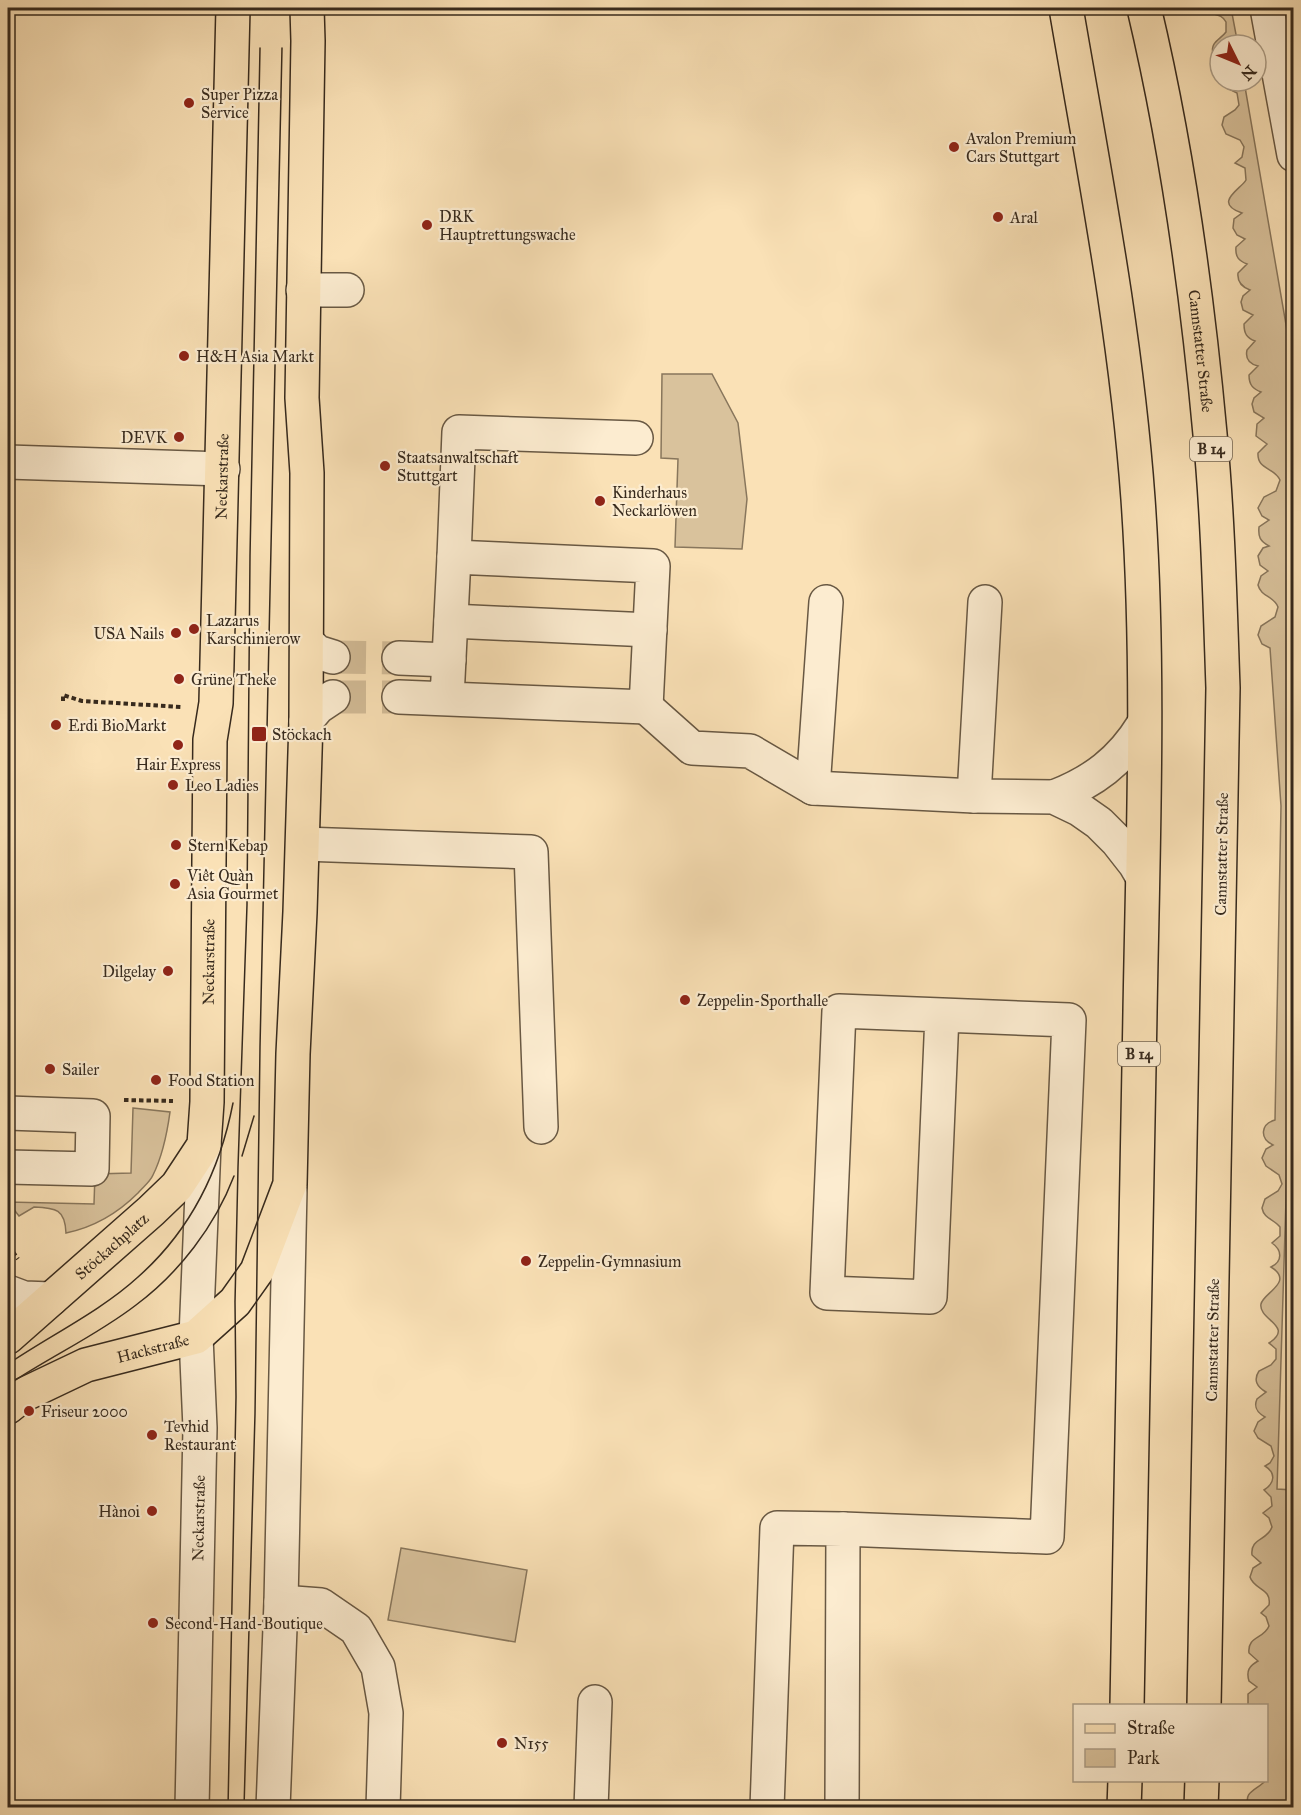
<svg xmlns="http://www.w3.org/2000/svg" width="1301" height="1815" font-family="'IM FELL Great Primer',serif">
	<rect width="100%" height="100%" fill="#fae1b6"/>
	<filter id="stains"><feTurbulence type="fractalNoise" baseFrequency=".00333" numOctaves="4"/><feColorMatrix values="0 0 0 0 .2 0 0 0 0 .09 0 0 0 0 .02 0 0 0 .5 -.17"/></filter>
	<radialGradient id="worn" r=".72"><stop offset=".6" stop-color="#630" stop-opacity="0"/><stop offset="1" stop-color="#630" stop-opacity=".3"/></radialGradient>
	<g fill="#d9c29c" stroke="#88765c" stroke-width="1.5">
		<path d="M1203,8H1231L1238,45H1220V61L1213,54C1210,42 1220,40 1226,32V22C1221,12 1210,16 1203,8Z"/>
		<path d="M1235,81H1244L1289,342H1294V942L1277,1489L1293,1490V1808L1249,1807C1242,1791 1258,1790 1266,1780L1267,1774L1266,1706L1248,1705V1694L1257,1687L1249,1681C1246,1671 1249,1666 1258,1661L1249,1653C1247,1636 1264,1639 1269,1626L1266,1617L1261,1613L1269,1605C1272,1588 1254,1590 1250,1577L1253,1568L1261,1563L1252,1555C1250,1538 1267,1541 1272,1527L1269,1518L1263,1513L1272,1506L1271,1497L1264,1490C1275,1483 1276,1473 1265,1466L1270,1463L1274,1456L1271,1446L1258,1438L1254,1431L1258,1422L1265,1417C1258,1413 1253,1408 1257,1399L1266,1392C1257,1387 1253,1380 1259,1371L1271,1365L1276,1359V1349L1269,1343C1295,1326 1258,1320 1261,1304C1263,1293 1295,1282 1271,1267C1283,1261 1282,1250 1272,1243L1280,1236V1227C1274,1219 1264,1219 1262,1208L1265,1199L1278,1191L1282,1184L1279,1175L1266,1166L1262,1158L1266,1149L1273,1145C1259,1138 1261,1124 1275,1120L1281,806L1270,648L1262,644L1258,635L1261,626L1275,617L1278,607C1274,596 1261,597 1258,585L1261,576L1268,571L1260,565L1258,556L1263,548L1269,546C1260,541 1258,537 1259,527L1269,520L1262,516L1258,508L1264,497L1276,491L1280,480C1274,467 1257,470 1258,453L1267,444L1256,436L1257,424L1264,418L1254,412L1252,404L1254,398L1261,392C1253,389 1249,385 1249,375L1258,366C1250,364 1245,359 1247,350L1255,341C1247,338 1244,334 1244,324L1253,315L1243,310L1241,302L1243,296L1250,290C1242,287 1237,282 1238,273L1247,264C1239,261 1235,257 1236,247L1245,239L1237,235L1233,228L1234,219L1242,213C1212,203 1241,189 1246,180L1245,168L1235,163L1242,157L1244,147L1240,140L1226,134L1222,125L1224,117L1235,110L1239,105L1237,93L1227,88Z"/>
		<path d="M662,374H712L738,423L747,499L742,549L675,547L678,459L661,458Z"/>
		<path d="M133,1108L170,1112C167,1134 163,1155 153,1175C150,1182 143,1187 138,1193C117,1214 95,1227 66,1233C65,1209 56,1208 34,1207L19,1216L8,1202L94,1204L95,1174L131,1173Z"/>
		<path d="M401,1548L527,1570L515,1642L388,1620Z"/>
	</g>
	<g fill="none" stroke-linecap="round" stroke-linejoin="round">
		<g stroke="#d3bc97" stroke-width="33" stroke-dasharray="33 16" stroke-linecap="butt">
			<path d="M333,657L399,658"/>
			<path d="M333,697H399"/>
		</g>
		<g stroke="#685843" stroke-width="36">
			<g id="minor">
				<path d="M1267,8L1294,155"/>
				<path d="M303,290H347"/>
				<path d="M8,462L223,469"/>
				<path d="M454,557L459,432L636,438"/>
				<path d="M451,621L650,630"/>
				<path d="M306,641L317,652L333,657"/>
				<path d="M399,658L449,660"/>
				<path d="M399,697L646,707L653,566L454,557L447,698"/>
				<path d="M646,707L692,748L750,751L813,788L974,796L1054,797L1079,809L1099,823L1117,841L1135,864L1142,876"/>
				<path d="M306,721L318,707L333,697"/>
				<path d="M813,788L826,602"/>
				<path d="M974,796L985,602"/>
				<path d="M1054,797C1093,782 1121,761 1143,725"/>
				<path d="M303,844L531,852L541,1127"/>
				<path d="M8,1113L93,1116L92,1169L8,1167"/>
				<path d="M8,1292L24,1298L51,1299"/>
				<path d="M843,1529L1047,1537L1069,1020L942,1015L930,1297L827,1293L839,1011L942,1015"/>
				<path d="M281,1602L321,1605L356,1629L378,1667L386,1713L383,1808"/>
				<path id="s1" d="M192,1808L200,1428L196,1337L204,1145"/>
				<path d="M273,1808L281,1602L290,1189"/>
				<path d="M591,1808L595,1702"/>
				<path d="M767,1808L777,1528L843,1529L842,1808"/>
			</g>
		</g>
		<g stroke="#372a1d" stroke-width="36">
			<g id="major">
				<path d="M1066,8C1094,171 1126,333 1138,499C1150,669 1143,841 1140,1012C1136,1243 1133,1474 1127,1706"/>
				<path id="s2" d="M1144,8C1177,147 1197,291 1210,434C1218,518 1220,603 1223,688L1204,1706"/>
				<path id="s3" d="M8,1337L151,1211L177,1186L204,1145L207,1102L210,740L216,703L233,8"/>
				<path id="s4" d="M8,1407L23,1395L86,1365L196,1337L235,1302L257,1271L290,1184L293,1054L300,912L306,721L307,473L302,398L308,41L307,8"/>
				<path d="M1124,1808L1125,1780"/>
				<path d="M1201,1808L1202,1780"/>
			</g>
		</g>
		<g stroke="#372a1d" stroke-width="4" stroke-dasharray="4.5 3" stroke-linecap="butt">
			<path d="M63,701V695L82,701L182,707"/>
			<path d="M124,1100L173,1101"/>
			<path d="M8,1238L11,1249L18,1259"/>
			<path d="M8,1579L11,1584L12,1718"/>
		</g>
		<use href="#minor" stroke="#fcecd0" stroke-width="33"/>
		<use href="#major" stroke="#fae1b6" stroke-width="33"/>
		<g stroke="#372a1d" stroke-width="1.5">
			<path d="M242,1156L254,1116"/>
			<path d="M8,1364C49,1336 101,1311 138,1277C190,1231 220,1170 233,1103"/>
			<path d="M8,1385C49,1357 96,1336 136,1305C179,1273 215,1226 234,1176"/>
			<path d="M228,1808L236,1397L235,1302L238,1167L247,905L250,556L260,48"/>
			<path d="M244,1808L255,1414L260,1047L282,48"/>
		</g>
	</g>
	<g fill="#8f2418" stroke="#fcecd0" stroke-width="2">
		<circle cx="189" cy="103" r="6"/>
		<circle cx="954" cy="147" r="6"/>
		<circle cx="998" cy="217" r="6"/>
		<circle cx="427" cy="225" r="6"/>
		<circle cx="184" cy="356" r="6"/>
		<circle cx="179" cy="437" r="6"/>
		<circle cx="385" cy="466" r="6"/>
		<circle cx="600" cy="501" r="6"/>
		<circle cx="194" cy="629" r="6"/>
		<circle cx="176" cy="633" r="6"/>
		<circle cx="179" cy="679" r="6"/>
		<circle cx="56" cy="725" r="6"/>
		<rect x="251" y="726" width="16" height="16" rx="3"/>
		<circle cx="178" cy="745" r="6"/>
		<circle cx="173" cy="785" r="6"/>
		<circle cx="176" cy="845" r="6"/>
		<circle cx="175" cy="884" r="6"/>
		<circle cx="168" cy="971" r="6"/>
		<circle cx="685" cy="1000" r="6"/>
		<circle cx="50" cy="1069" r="6"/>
		<circle cx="156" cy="1080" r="6"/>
		<circle cx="526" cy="1261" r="6"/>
		<circle cx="29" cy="1411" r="6"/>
		<circle cx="152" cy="1435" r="6"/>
		<circle cx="152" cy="1511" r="6"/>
		<circle cx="153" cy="1623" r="6"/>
		<circle cx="502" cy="1743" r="6"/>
	</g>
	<g text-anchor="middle" stroke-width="4.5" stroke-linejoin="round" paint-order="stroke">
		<g fill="#fcecd0" stroke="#726453" stroke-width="1.5">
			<rect x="1190" y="437" width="42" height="24" rx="4.5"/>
			<rect x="1118" y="1042" width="42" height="24" rx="4.5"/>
		</g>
		<g font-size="15" font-weight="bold" fill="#372a1d">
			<text x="1211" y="454">B 14</text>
			<text x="1139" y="1059">B 14</text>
		</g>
		<g font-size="16" fill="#372a1d" stroke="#fcecd0" text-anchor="start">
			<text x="201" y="100">Super Pizza<tspan x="201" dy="18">Service</tspan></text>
			<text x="966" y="144">Avalon Premium<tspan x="966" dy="18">Cars Stuttgart</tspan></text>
			<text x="439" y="222">DRK<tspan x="439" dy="18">Hauptrettungswache</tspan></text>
			<text x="1010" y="223">Aral</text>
			<text x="196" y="362">H&amp;H Asia Markt</text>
			<text x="167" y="443" text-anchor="end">DEVK</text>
			<text x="397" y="463">Staatsanwaltschaft<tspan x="397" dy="18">Stuttgart</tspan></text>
			<text x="612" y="498">Kinderhaus<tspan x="612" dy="18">Neckarlöwen</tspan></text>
			<text x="206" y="626">Lazarus<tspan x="206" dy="18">Karschinierow</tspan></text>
			<text x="164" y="639" text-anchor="end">USA Nails</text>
			<text x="191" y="685">Grüne Theke</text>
			<text x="68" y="731">Erdi BioMarkt</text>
			<text x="272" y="740">Stöckach</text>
			<text x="178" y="770" text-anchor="middle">Hair Express</text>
			<text x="185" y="791">Leo Ladies</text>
			<text x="188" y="851">Stern Kebap</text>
			<text x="187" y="881">Viêt Quàn<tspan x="187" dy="18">Asia Gourmet</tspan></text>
			<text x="156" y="977" text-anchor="end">Dilgelay</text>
			<text x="697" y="1006">Zeppelin-Sporthalle</text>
			<text x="62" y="1075">Sailer</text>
			<text x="168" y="1086">Food Station</text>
			<text x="538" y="1267">Zeppelin-Gymnasium</text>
			<text x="41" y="1417">Friseur 2000</text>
			<text x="164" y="1432">Tevhid<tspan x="164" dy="18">Restaurant</tspan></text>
			<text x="140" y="1517" text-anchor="end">Hànoi</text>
			<text x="165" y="1629">Second-Hand-Boutique</text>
			<text x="514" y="1749">N155</text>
		</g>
		<g font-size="16" fill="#372a1d" stroke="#fcecd0">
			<text dy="6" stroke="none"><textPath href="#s2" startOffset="348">Cannstatter Straße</textPath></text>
			<text dy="6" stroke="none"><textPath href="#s3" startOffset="945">Neckarstraße</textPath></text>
			<text transform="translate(1221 854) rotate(-89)" y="6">Cannstatter Straße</text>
			<text dy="6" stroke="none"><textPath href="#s3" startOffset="459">Neckarstraße</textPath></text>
			<text dy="6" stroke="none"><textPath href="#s3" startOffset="138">Stöckachplatz</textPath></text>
			<text transform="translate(1212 1340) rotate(-89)" y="6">Cannstatter Straße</text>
			<text dy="6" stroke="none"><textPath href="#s4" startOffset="158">Hackstraße</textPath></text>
			<text dy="6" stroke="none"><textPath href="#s1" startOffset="290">Neckarstraße</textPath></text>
		</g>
	</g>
	<rect width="1301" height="1815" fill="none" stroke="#fae1b6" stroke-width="30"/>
	<rect x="9" y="9" width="1283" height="1797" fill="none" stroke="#372a1d" stroke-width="3"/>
	<rect x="15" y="15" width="1271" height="1785" fill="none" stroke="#372a1d" stroke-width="1.5"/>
	<rect x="1073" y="1704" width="195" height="78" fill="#fcecd0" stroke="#ad9e88" stroke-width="1.5"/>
	<rect x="1085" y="1724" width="30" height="9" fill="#fae1b6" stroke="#ad9e88" stroke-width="1.5"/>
	<text x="1127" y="1734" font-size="18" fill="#372a1d">Straße</text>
	<rect x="1085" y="1749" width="30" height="18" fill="#d9c29c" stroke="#ad9e88" stroke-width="1.5"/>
	<text x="1127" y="1764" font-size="18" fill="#372a1d">Park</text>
	<g transform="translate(1238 63) rotate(133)"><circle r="28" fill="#fcecd0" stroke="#ad9e88" stroke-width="1.5"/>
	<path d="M0-4.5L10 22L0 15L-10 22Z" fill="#8f2418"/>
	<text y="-9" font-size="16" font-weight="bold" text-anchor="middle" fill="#372a1d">N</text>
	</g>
	<rect width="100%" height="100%" filter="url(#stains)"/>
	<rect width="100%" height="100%" fill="url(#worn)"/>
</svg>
